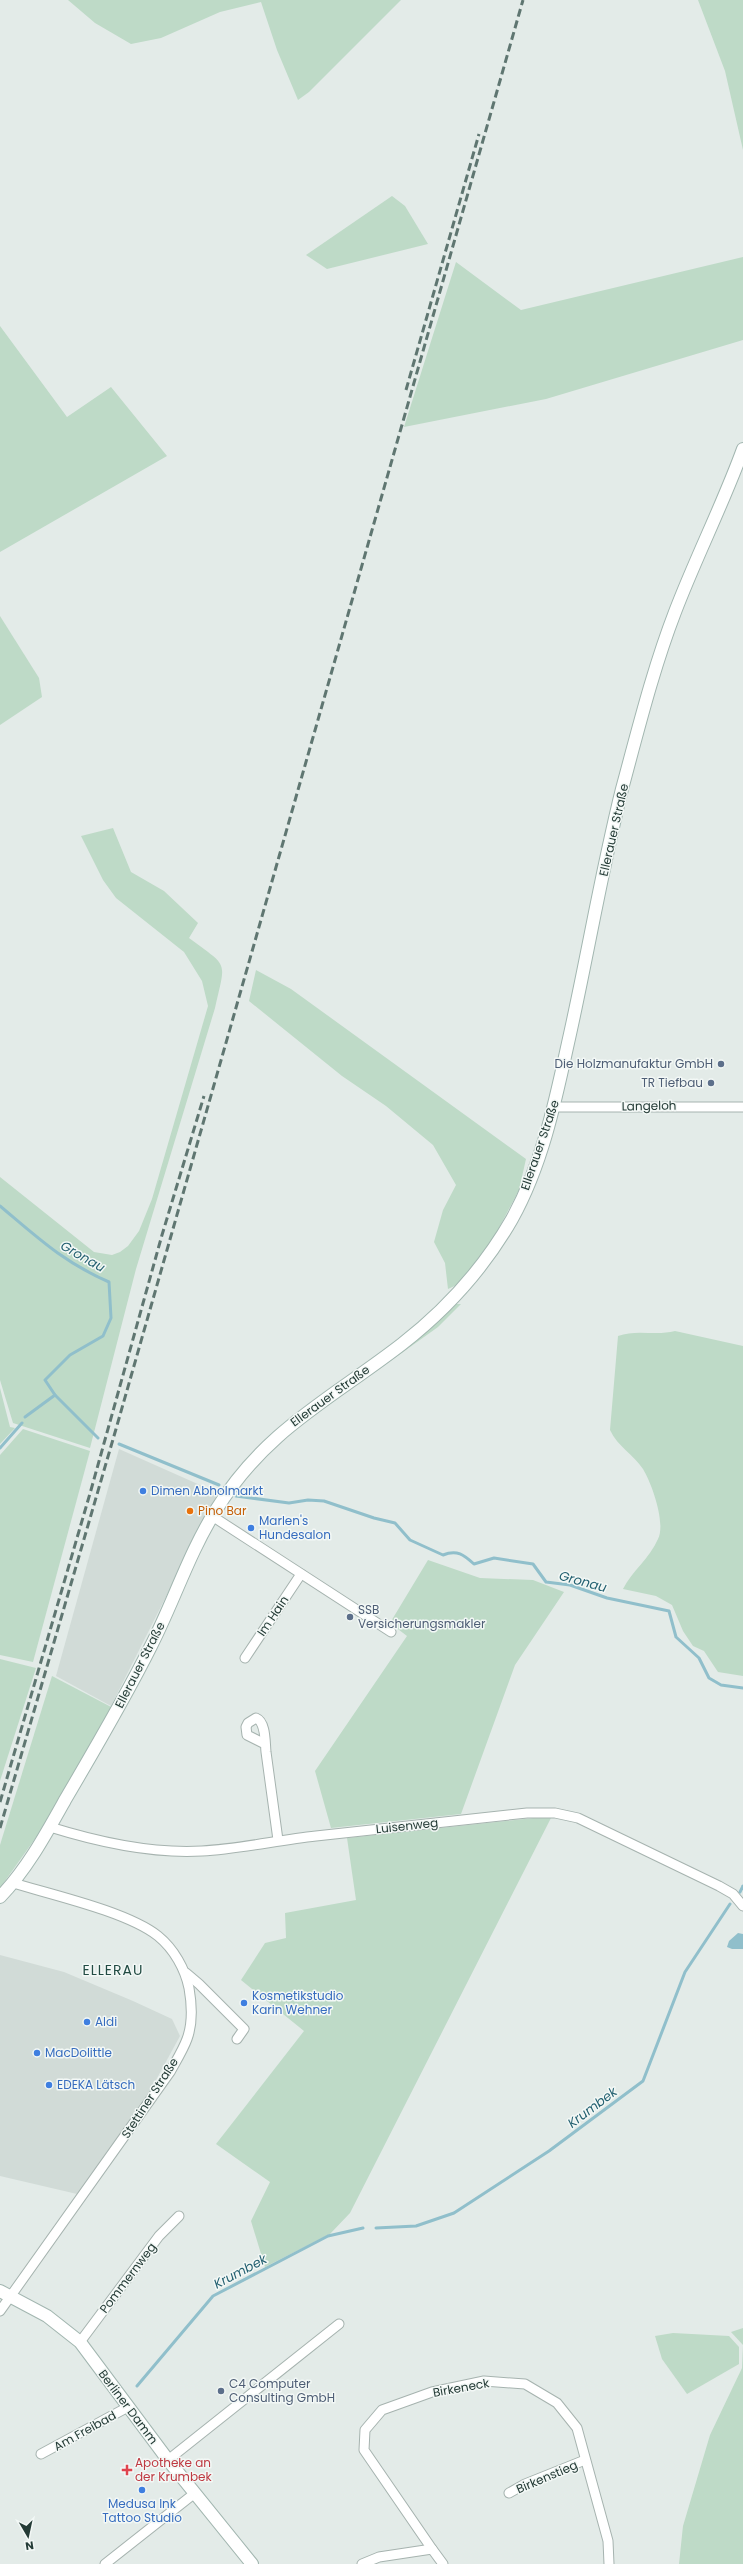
<svg xmlns="http://www.w3.org/2000/svg" width="743" height="2564" font-family="Poppins,sans-serif">
	<rect width="100%" height="100%" fill="#e3ebe8"/>
	<g fill="#d1dbd7">
		<path d="M119,1449L218,1493L111,1706L56,1676Z"/>
		<path d="M0,1955L64,1972L133,2001L172,2019L180,2036L144,2102L101,2168L77,2194L0,2176Z"/>
	</g>
	<g fill="#bedac7">
		<path d="M68,0H401L309,92L298,100L277,50L261,2L220,12L161,38L131,44L95,23Z"/>
		<path d="M698,0H743V150L725,71Z"/>
		<path d="M392,196L405,206L428,244L327,269L306,255Z"/>
		<path d="M743,257V340L546,399L404,427L456,262L521,310Z"/>
		<path d="M0,326L67,417L111,387L167,456L0,552Z"/>
		<path d="M0,616L39,678L42,697L0,725Z"/>
		<path d="M113,828L131,872L164,891L198,923L189,938C229,968 226,959 215,1008L136,1269L90,1448L13,1423L0,1380V1177L94,1252L112,1255L120,1252L128,1246L139,1231L152,1199L208,1006L202,981L184,952L116,898L103,880L81,836Z"/>
		<path d="M256,970L291,989L526,1159L519,1190L492,1241L461,1283L448,1289L445,1263L434,1242L443,1210L456,1185L433,1145L386,1106L342,1076L249,1001Z"/>
		<path d="M455,1304H461L438,1327L315,1415Z"/>
		<path d="M675,1331L743,1346V1676L718,1672L704,1651L693,1646L683,1631L672,1605L656,1596L623,1589C632,1571 650,1558 658,1539C666,1523 652,1484 643,1469C633,1454 618,1447 610,1430L618,1336C636,1329 656,1336 675,1331Z"/>
		<path d="M0,1388L10,1427L15,1428L0,1444Z"/>
		<path d="M23,1429L90,1451L33,1662L0,1655V1455Z"/>
		<path d="M428,1560L480,1578L533,1580L564,1592L515,1665L461,1814L331,1828L315,1771L407,1636L390,1623Z"/>
		<path d="M0,1659L36,1668L0,1781Z"/>
		<path d="M52,1676L113,1708L49,1819L0,1888V1845Z"/>
		<path d="M552,1816L350,2213L330,2234L265,2267L251,2221L270,2182L216,2144L304,2031L241,1980L265,1943L286,1938L285,1913L356,1900L347,1838Z"/>
		<path d="M743,2328V2564H679L683,2526L710,2435L742,2368L743,2345L731,2332Z"/>
		<path d="M673,2333L729,2336L739,2347V2364L687,2394L662,2359L655,2336Z"/>
	</g>
	<path fill="#90bfcb" d="M738,1933L743,1934V1949H732L727,1947L729,1941Z"/>
	<g fill="none" stroke-linecap="round" stroke-linejoin="round">
		<g stroke="#90bfcb" stroke-width="3">
			<path d="M0,1206C38,1238 63,1262 109,1282L111,1318L103,1336L70,1355L45,1380L55,1395L98,1438"/>
			<path d="M25,1417L55,1395"/>
			<path d="M119,1444L219,1485"/>
			<path d="M0,1448L22,1423"/>
			<path d="M236,1496L289,1503L308,1500L324,1501L374,1518L395,1523L410,1540L443,1555C457,1549 464,1555 474,1564L494,1558L533,1564L546,1582L570,1585L607,1598L669,1611L676,1637L699,1658L709,1678L721,1685L743,1688"/>
			<path d="M740,1892L743,1886"/>
			<path d="M376,2228L416,2226L454,2213L549,2151L643,2081L685,1972L730,1904"/>
			<path d="M137,2386L213,2296L328,2236L363,2228"/>
		</g>
		<g stroke="#a6b3af" stroke-width="11">
			<g id="minor">
				<path d="M555,1107H743"/>
				<path d="M212,1516L391,1632"/>
				<path d="M245,1658L301,1574"/>
				<path d="M265,1744L247,1735L246,1727L248,1723L256,1718C266,1722 265,1742 266,1752L278,1840"/>
				<path d="M50,1827C98,1842 151,1854 202,1851C240,1849 278,1840 316,1836C386,1828 457,1821 527,1813H555L578,1818L719,1886L733,1894L743,1906"/>
				<path d="M186,1973L199,1984L244,2029L237,2039"/>
				<path d="M0,2311L170,2072C176,2061 183,2050 187,2039C193,2023 192,2005 189,1988C185,1969 174,1949 158,1936C128,1912 53,1895 13,1883"/>
				<path d="M80,2342L159,2236L179,2216"/>
				<path d="M41,2454L128,2407"/>
				<path d="M168,2460L339,2324"/>
				<path d="M509,2493L525,2484L585,2460"/>
				<path d="M432,2549L364,2450L365,2430L382,2410L432,2392L484,2381L525,2384L557,2403L577,2428L608,2541L609,2564"/>
				<path d="M105,2564L195,2493"/>
				<path d="M362,2564L379,2557L432,2549L443,2564"/>
			</g>
		</g>
		<g stroke="#a2b6b0" stroke-width="14">
			<g id="secondary">
				<path d="M0,1897C27,1869 46,1834 65,1800C95,1749 125,1698 151,1646C174,1601 189,1553 216,1510C265,1430 331,1399 402,1344C447,1309 484,1268 512,1219C542,1165 555,1103 568,1043C587,959 601,873 622,789C638,730 653,669 675,612C696,557 723,504 743,449"/>
				<path d="M0,2291L47,2316L80,2342L168,2460L252,2564"/>
			</g>
		</g>
		<use href="#minor" stroke="#fff" stroke-width="9"/>
		<use href="#secondary" stroke="#fff" stroke-width="12"/>
		<g stroke="#5f7671" stroke-width="3" stroke-dasharray="8 4" stroke-linecap="butt">
			<path d="M406,390L479,134"/>
			<path d="M0,1802L91,1490L162,1235L204,1096"/>
			<path d="M0,1828L116,1429L523,0"/>
		</g>
	</g>
	<g fill="#5c6f8a" stroke="#f3f8f6" stroke-width="1.5">
		<circle cx="721" cy="1064" r="4"/>
		<circle cx="711" cy="1083" r="4"/>
		<circle cx="350" cy="1617" r="4"/>
		<circle cx="221" cy="2391" r="4"/>
	</g>
	<g fill="#3f7fe0" stroke="#f3f8f6" stroke-width="1.5">
		<circle cx="143" cy="1491" r="4"/>
		<circle cx="251" cy="1528" r="4"/>
		<circle cx="244" cy="2003" r="4"/>
		<circle cx="87" cy="2022" r="4"/>
		<circle cx="37" cy="2053" r="4"/>
		<circle cx="49" cy="2085" r="4"/>
		<circle cx="142" cy="2490" r="4"/>
	</g>
	<circle fill="#e8710a" stroke="#f3f8f6" stroke-width="1.5" cx="190" cy="1511" r="4"/>
	<path fill="#e0444e" stroke="#f3f8f6" stroke-width="1.5" d="M125 2464h4v4h4v4h-4v4h-4v-4h-4v-4h4z"/>
	<g text-anchor="middle" stroke-width="3" stroke-linejoin="round" paint-order="stroke">
		<g font-size="12" fill="#243b36" stroke="#f3f8f6">
			<text transform="translate(614 830) rotate(-77)" y="4">Ellerauer Straße</text>
			<text transform="translate(649 1106) rotate(-1)" y="4">Langeloh</text>
			<text transform="translate(540 1145) rotate(-71)" y="4">Ellerauer Straße</text>
			<text transform="translate(330 1396) rotate(-36)" y="4">Ellerauer Straße</text>
			<text transform="translate(273 1616) rotate(-56)" y="4">Im Hain</text>
			<text transform="translate(140 1665) rotate(-63)" y="4">Ellerauer Straße</text>
			<text transform="translate(407 1826) rotate(-6)" y="4">Luisenweg</text>
			<text transform="translate(150 2098) rotate(-57)" y="4">Stettiner Straße</text>
			<text transform="translate(128 2278) rotate(-53)" y="4">Pommernweg</text>
			<text transform="translate(461 2388) rotate(-10)" y="4">Birkeneck</text>
			<text transform="translate(128 2407) rotate(53)" y="4">Berliner Damm</text>
			<text transform="translate(85 2431) rotate(-29)" y="4">Am Freibad</text>
			<text transform="translate(547 2477) rotate(-23)" y="4">Birkenstieg</text>
		</g>
		<g font-size="12" fill="#4e5e75" stroke="#f3f8f6" text-anchor="end">
			<text x="713" y="1068">Die Holzmanufaktur GmbH</text>
			<text x="703" y="1087">TR Tiefbau</text>
			<text x="358" y="1614" text-anchor="start">SSB<tspan x="358" dy="14">Versicherungsmakler</tspan></text>
			<text x="229" y="2388" text-anchor="start">C4 Computer<tspan x="229" dy="14">Consulting GmbH</tspan></text>
		</g>
		<g font-size="12" fill="#366cbe" stroke="#f3f8f6" text-anchor="start">
			<text x="151" y="1495">Dimen Abholmarkt</text>
			<text x="259" y="1525">Marlen's<tspan x="259" dy="14">Hundesalon</tspan></text>
			<text x="252" y="2000">Kosmetikstudio<tspan x="252" dy="14">Karin Wehner</tspan></text>
			<text x="95" y="2026">Aldi</text>
			<text x="45" y="2057">MacDolittle</text>
			<text x="57" y="2089">EDEKA Lätsch</text>
			<text x="142" y="2508" text-anchor="middle">Medusa Ink<tspan x="142" dy="14">Tattoo Studio</tspan></text>
		</g>
		<g font-size="12" fill="#c56008" stroke="#f3f8f6" text-anchor="start">
			<text x="198" y="1515">Pino Bar</text>
		</g>
		<g font-size="12" fill="#be3a42" stroke="#f3f8f6" text-anchor="start">
			<text x="135" y="2467">Apotheke an<tspan x="135" dy="14">der Krumbek</tspan></text>
		</g>
		<g font-size="13" font-style="italic" fill="#246171" stroke="#f3f8f6">
			<text transform="translate(83 1256) rotate(30)" y="5">Gronau</text>
			<text transform="translate(583 1581) rotate(15)" y="5">Gronau</text>
			<text transform="translate(592 2107) rotate(-37)" y="5">Krumbek</text>
			<text transform="translate(240 2271) rotate(-28)" y="5">Krumbek</text>
		</g>
		<g font-size="14" letter-spacing="1" fill="#224b43" stroke="#f3f8f6">
			<text x="113" y="1975">ELLERAU</text>
		</g>
	</g>
	<g transform="translate(28 2536) rotate(171)" stroke="#f3f8f6" stroke-width="3" paint-order="stroke">
	<path d="M0-3L7 15L0 10L-7 15Z" fill="#243b36"/>
	<text y="-6" font-size="11" font-weight="bold" text-anchor="middle" fill="#243b36">N</text>
	</g>
</svg>
